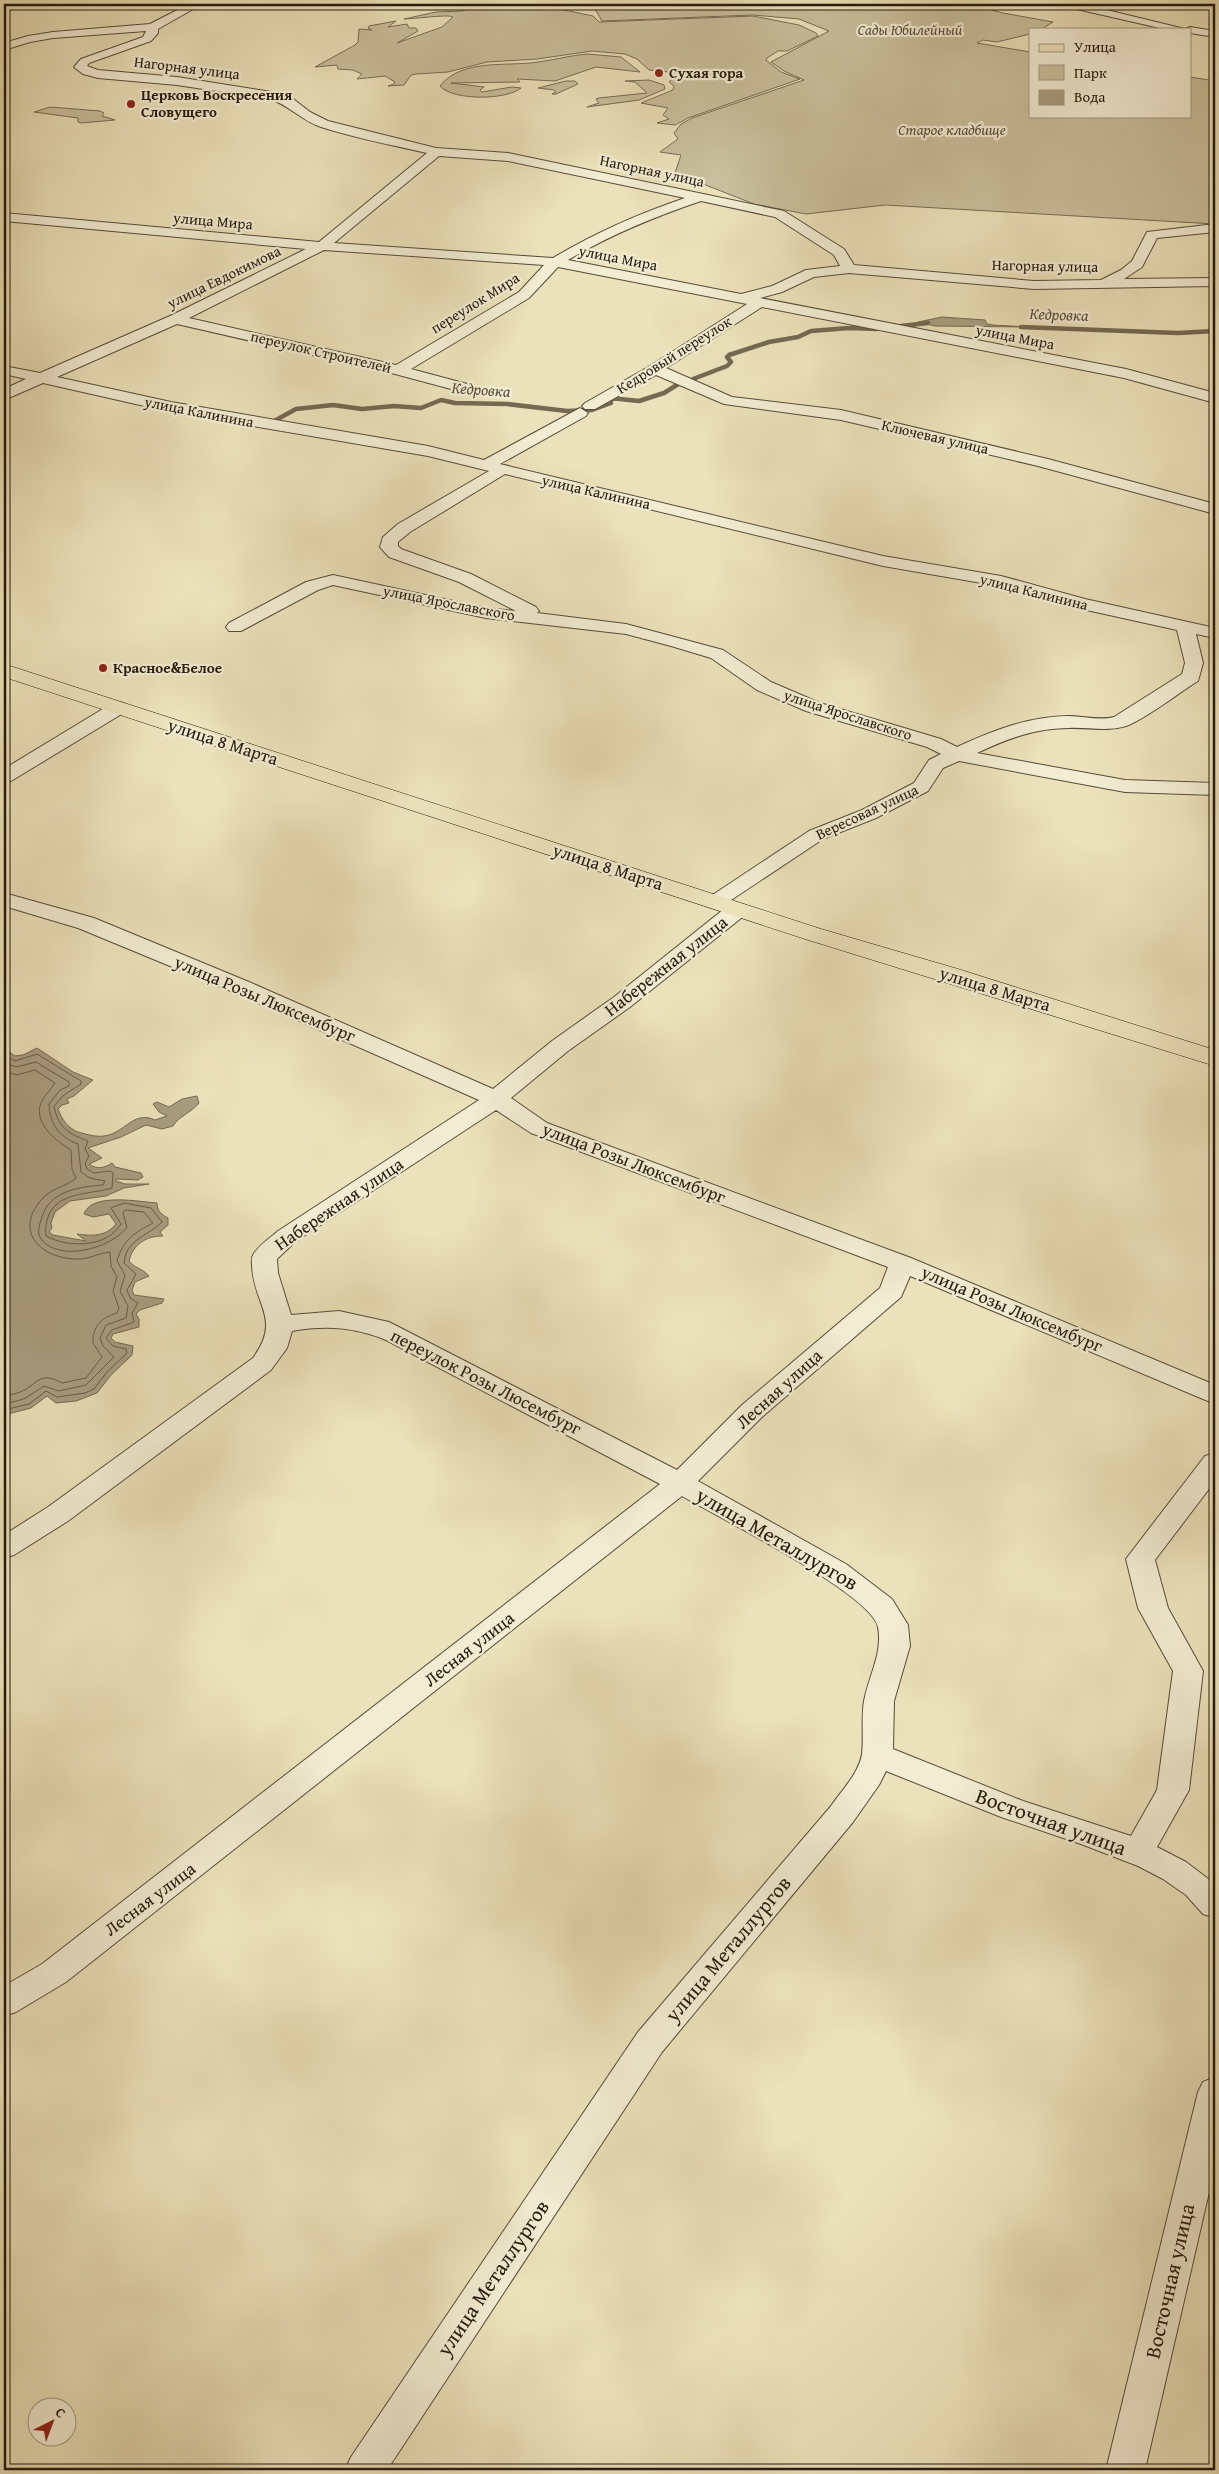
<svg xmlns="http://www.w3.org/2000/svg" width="1219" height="2474" font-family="'Gentium Book Plus',serif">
	<rect width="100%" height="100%" fill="#ebe1ba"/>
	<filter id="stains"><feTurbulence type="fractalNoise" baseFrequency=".004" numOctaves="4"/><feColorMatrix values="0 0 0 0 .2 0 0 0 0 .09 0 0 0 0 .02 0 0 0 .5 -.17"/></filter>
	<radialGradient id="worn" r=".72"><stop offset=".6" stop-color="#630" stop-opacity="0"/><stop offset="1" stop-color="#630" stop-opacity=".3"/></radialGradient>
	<g fill="#c9bf9c" stroke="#776c54">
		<path d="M477,4H536L593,16L599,22L753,16L799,25L816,33L818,36L787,51H778L767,58L766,60L781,72L800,79L688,118L675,125L657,123L669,119L663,115L668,108L641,103L673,90L674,86L669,82L678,73L649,70L637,59L625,54L592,51L537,59L487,62L448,72L416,74L411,75L404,85L388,86L394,84L395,82L385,76L357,79L362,74L353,70L338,69L337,65L315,67L355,45L358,42L359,29L372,30L368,28L369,26L396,21L388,27L407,24L409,28H416L418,31L397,43L442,27L453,17C447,14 415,19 404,19L436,12L463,11Z"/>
		<path d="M592,4H968L1003,13L1053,22L1042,29H1030V34L997,42L983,40L977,43L1030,52V116H1190V77L1215,81V224L885,205L806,214L754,204L675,173L681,155L660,152L678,139L674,133L681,124L692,118L804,80L784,71L771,62L829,31L799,19L753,15L602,21Z"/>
		<path d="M588,54L621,57L640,72L596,67L555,81L517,79L520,82L451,83L484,87L480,90L482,92L512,87L521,88C507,100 453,101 440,86C462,58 507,67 538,62C555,60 571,55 588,54Z"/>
		<path d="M649,80L664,85L665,89L639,100L587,107L599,103L596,99L599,98L647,93L635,82L625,81Z"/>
		<path d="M566,81H575L578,84L556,94H552L556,92L554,90L538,88Z"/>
		<path d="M50,107L100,111L104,113L102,116L115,120L81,123L78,122V118L34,112Z"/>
	</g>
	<g fill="#a89d7f" stroke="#746951">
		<path d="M942,317L985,320L987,324L993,325L1029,327L935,326L918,322Z"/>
		<path d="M4,1048L15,1056L23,1055L37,1048L73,1072L93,1080L74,1096L67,1099L69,1103L62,1105L58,1109C62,1120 68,1128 78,1132C89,1135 98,1138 109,1135C127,1129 135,1111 155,1120L167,1116L159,1112L153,1104L157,1102L169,1107L182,1099L197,1096L199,1103C191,1113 179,1116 173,1126L162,1129L146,1125L121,1137L88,1148L102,1158L89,1164C97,1170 104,1168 112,1163L115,1167L141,1173L143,1177L138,1180L116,1179V1181L125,1184H149L124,1188L106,1196L70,1201L55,1212L51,1223L52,1228L49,1232L53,1235L86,1241L77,1234C91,1236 106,1237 116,1224L109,1214L93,1217L84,1214C91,1192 141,1202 157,1203C157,1211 161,1214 168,1218V1225L160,1232L163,1236C146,1236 133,1244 129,1261C134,1268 142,1268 149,1276L135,1282L132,1290L134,1295L164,1299L162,1303L140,1310L136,1314L139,1319V1327L113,1334L111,1338L115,1342L133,1346L132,1355L111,1375L97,1393L76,1401L56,1403L47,1396L31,1408L4,1415Z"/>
	</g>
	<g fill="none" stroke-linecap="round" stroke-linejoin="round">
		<g stroke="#665c46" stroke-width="1">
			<path d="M4,1055L15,1061L37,1054L81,1081V1084L64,1095L54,1106C58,1128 69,1134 88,1141L85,1149L89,1156L85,1163L87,1169L94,1173L110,1171L113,1173L112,1188C89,1195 55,1191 47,1220C46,1226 45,1231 46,1236C68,1248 107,1248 121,1224L111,1208L124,1203L151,1208L162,1222C147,1237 126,1239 124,1263L136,1274L127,1290L130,1298L138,1303L132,1313L134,1322L112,1330L106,1338L113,1346L126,1349L127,1353L107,1372L94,1389L85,1393L57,1397L46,1391L29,1404L4,1410"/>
			<path d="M4,1063L16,1067L36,1062L69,1082V1086L60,1090L49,1104C50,1124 59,1137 78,1144L81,1172L90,1178L105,1181L103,1185C78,1187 48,1191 41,1220C39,1226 37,1233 41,1239C59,1263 112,1248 127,1227L123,1213L125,1210L144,1212L153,1223C134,1233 123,1240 117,1261L125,1275L120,1291L128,1306L126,1318L106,1325L100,1338L103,1346L114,1357L86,1385L59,1391L44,1386L24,1399L4,1404"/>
			<path d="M4,1071L16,1075L35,1070L55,1083C51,1090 44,1095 41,1103C33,1123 56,1141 71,1150L72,1169L76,1178C67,1186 52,1188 43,1198C13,1230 39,1258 76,1259C88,1260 98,1253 110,1252L111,1266L117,1277L113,1291L119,1308L117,1313C102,1317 92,1327 93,1343L102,1357L86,1378L62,1383C38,1370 38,1385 20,1392C15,1394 9,1395 4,1396"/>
		</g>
		<g stroke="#746951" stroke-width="4.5">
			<path d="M901,326L928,323"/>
			<path d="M1021,327L1178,333L1215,331"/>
			<path d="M693,379L727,366L731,362L727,357L729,355L769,342L798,337L811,331L849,328L876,329"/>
			<path d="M276,420L296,409L333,405L362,409L394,406L421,408L441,400L455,403L507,404L567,411L592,410L611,403L610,398L639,401L664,393L680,383"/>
		</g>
		<g stroke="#564c38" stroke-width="2">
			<g id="minor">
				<path d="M189,4H202L158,29V33L151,41L89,63L87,66L98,70L177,77L272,92L292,98L310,112L328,121L436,148L508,153L784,211L844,249L854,265L1034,281L1101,280L1121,270L1132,261L1147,232L1215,224V232L1157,238L1142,267L1124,279L1215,278V286L1034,289L849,273L814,277L782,292L760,298L1126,369L1215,393V403L1124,378L762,307L666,368L732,397L841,410L1048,459L1215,504V514L1038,466L841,420L724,404L656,375L595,409H585L582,406L585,403L650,366L747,304L558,267L529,298L411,369L471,385L474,388L471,391L466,393L395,374L177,324L57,377L171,402L428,446L484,460L580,408L588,413L586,416L500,464L883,556L1001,576L1085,599L1215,628V638L1196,634L1203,663L1198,681C1180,692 1144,720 1126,726C1106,732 1089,727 1069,728C1035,728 1007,739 977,753L1125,780L1215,783V795L1125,792L959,761L943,768L928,791L876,818L823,839L722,906L715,908L708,906L704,902L708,898L809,831L862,810L914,783L929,760L941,754L927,747L806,711L757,690L711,658L671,646L626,634L486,618L333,585L318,590L241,631H229L226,627L229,623L306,582L333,575L486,608L516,611L459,582L389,557L380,547L383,537L398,524L489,471L428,456L171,412L43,383L4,400V389L26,379L4,374V366L40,373L170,316L306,249L4,221V213L319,242L427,153C392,145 355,138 321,127C302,121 289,105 270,99L177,85L98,78L83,74L74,67L81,59L143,37L146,31L53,38L30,42L4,50V43L28,36L53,32L150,24ZM439,156L508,161L685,198C638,214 595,233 553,258L334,243ZM701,201L775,217L834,255L840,266L806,270L772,286L741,294L568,260C610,235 654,217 701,201ZM324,250L544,265L519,292L396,365L189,318ZM505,474L883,566L999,586L1082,609L1177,630L1185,663L1182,674L1114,717C1099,721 1084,716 1068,716C1027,717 994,730 957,747L941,739L820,703L771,682L723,650L626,624L537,613L539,611L536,607L471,574L401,549L398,546V542L410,532Z"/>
				<path d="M1063,4H1082L1185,29L1190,27L1215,31V37L1190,33V29H1164L1068,7Z"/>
				<path d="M118,702L125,704L127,708L125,712L11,781L4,783V769L111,704Z"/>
				<path d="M4,893L94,918L249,982L493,1089L552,1041L614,997L729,905L737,904L745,905L748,910L745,915L630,1007L568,1051L511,1098L547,1123L911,1258L1215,1385V1404L910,1276L901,1297L762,1417L698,1481L846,1564L892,1599L908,1625L910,1646L894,1701L893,1749L1023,1801L1131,1836L1157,1790L1173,1671L1138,1608L1126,1559L1205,1456L1215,1453V1481L1155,1560L1168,1608L1203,1671L1189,1790L1157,1847L1186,1862L1215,1884V1918L1203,1914L1186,1895L1163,1879L1138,1866L1081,1844L1001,1817L886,1771L879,1785L853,1822L662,2052L387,2470H345L351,2457L638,2032L831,1806C842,1790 859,1773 862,1754C864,1736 861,1718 864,1701C869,1675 883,1653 878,1627C872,1594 716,1516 682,1496L66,1982L16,2012L4,2016V1986L42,1964L660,1484L386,1340C354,1327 326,1325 292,1331L287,1348L271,1370L68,1521L14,1555L4,1558V1535L48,1507L253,1358C282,1318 254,1306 252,1266C252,1262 251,1259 253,1255C258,1246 270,1238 278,1231L479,1100L233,992L78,928L4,906ZM496,1110L531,1133L888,1267L880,1288L742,1405L677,1470L389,1322L339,1311L291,1315L278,1273L277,1259L296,1241Z"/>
				<path d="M1215,2077V2166L1145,2470H1106L1198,2092L1203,2082Z"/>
			</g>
		</g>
		<g stroke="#251a0c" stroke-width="1">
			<path id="primary" d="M4,664L821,929L958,969L1215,1050V1066L805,939L4,677Z"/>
		</g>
		<use href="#minor" fill="#f2ecd2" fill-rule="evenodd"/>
		<use href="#primary" fill="#ebe1ba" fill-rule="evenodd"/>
	</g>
	<g fill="#8f2418" stroke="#f2ecd2" stroke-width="2">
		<circle cx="659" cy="73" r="5"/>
		<circle cx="131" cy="104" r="5"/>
		<circle cx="103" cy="668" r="5"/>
	</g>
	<g text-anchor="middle" stroke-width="4.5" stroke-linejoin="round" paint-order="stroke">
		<g font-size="15" font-style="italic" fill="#564c37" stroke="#f2ecd2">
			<text x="910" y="35">Сады Юбилейный</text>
			<text x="952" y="135">Старое кладбище</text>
		</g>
		<g font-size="15" fill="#251a0c" stroke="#f2ecd2">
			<text transform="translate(187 68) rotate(7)" y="5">Нагорная улица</text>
			<text transform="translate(652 171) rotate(12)" y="5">Нагорная улица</text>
			<text transform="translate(213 221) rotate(5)" y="5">улица Мира</text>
			<text transform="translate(618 258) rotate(11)" y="5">улица Мира</text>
			<text transform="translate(1045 266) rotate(1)" y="5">Нагорная улица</text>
			<text transform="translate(224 277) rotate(-26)" y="5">улица Евдокимова</text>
			<text transform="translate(475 303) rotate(-32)" y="5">переулок Мира</text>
			<text transform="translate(1015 337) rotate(11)" y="5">улица Мира</text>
			<text transform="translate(321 352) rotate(13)" y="5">переулок Строителей</text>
			<text transform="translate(674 355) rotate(-32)" y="5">Кедровый переулок</text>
			<text transform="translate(199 412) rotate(11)" y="5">улица Калинина</text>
			<text transform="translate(935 437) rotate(13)" y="5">Ключевая улица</text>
			<text transform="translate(596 492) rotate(13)" y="5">улица Калинина</text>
			<text transform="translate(1034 592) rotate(14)" y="5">улица Калинина</text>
			<text transform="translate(449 603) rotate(11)" y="5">улица Ярославского</text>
			<text transform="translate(848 715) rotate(18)" y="5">улица Ярославского</text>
			<text transform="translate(867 812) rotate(-25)" y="5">Вересовая улица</text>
		</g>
		<g font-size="15" font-weight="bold" fill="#251a0c" stroke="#f2ecd2" text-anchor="start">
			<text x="669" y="78">Сухая гора</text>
			<text x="141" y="100">Церковь Воскресения<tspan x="141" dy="17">Словущего</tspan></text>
			<text x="113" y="673">Красное&amp;Белое</text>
		</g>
		<g font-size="16" font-style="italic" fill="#594e3a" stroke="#f2ecd2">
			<text transform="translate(1059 314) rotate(2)" y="6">Кедровка</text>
			<text transform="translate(481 389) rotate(4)" y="6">Кедровка</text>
		</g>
		<g font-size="18" fill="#251a0c" stroke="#f2ecd2">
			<text transform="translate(223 742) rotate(18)" y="6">улица 8 Марта</text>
			<text transform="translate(608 867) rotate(18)" y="6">улица 8 Марта</text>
			<text transform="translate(666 966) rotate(-38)" y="6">Набережная улица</text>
			<text transform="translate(995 989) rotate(17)" y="6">улица 8 Марта</text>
			<text transform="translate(265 999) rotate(23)" y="6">улица Розы Люксембург</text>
			<text transform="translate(634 1163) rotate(21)" y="6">улица Розы Люксембург</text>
			<text transform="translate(339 1204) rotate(-34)" y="6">Набережная улица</text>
			<text transform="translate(1012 1309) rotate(23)" y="6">улица Розы Люксембург</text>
			<text transform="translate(486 1382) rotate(27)" y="6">переулок Розы Люсембург</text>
			<text transform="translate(779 1389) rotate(-42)" y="6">Лесная улица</text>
			<text transform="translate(469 1649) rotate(-38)" y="6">Лесная улица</text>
			<text transform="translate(150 1899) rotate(-37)" y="6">Лесная улица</text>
		</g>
		<g font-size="21" fill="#251a0c" stroke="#f2ecd2">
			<text transform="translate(777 1539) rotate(30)" y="7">улица Металлургов</text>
			<text transform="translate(1051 1822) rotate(20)" y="7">Восточная улица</text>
			<text transform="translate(728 1949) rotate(-50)" y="7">улица Металлургов</text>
			<text transform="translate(493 2278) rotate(-56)" y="7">улица Металлургов</text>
			<text transform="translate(1170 2281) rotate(-77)" y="7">Восточная улица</text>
		</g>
	</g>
	<rect width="1219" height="2474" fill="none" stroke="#ebe1ba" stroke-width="20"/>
	<rect x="5" y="5" width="1209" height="2464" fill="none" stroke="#251a0c" stroke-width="2.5"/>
	<rect x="10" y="10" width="1199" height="2454" fill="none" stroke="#251a0c"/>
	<rect x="1029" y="28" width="162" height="90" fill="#f2ecd2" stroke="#a09883"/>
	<rect x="1039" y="44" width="25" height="8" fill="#ebe1ba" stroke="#a09883"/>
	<text x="1074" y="52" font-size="15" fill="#251a0c">Улица</text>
	<rect x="1039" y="65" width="25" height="15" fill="#c9bf9c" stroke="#a09883"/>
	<text x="1074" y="78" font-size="15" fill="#251a0c">Парк</text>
	<rect x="1039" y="90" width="25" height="15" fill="#a89d7f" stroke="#a09883"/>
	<text x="1074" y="102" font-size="15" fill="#251a0c">Вода</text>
	<g transform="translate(52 2422) rotate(42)"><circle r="24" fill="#f2ecd2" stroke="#a09883"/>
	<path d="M0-4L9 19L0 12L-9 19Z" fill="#8f2418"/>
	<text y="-8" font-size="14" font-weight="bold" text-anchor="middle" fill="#251a0c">С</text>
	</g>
	<rect width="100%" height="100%" filter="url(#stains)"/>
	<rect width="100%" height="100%" fill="url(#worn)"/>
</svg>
